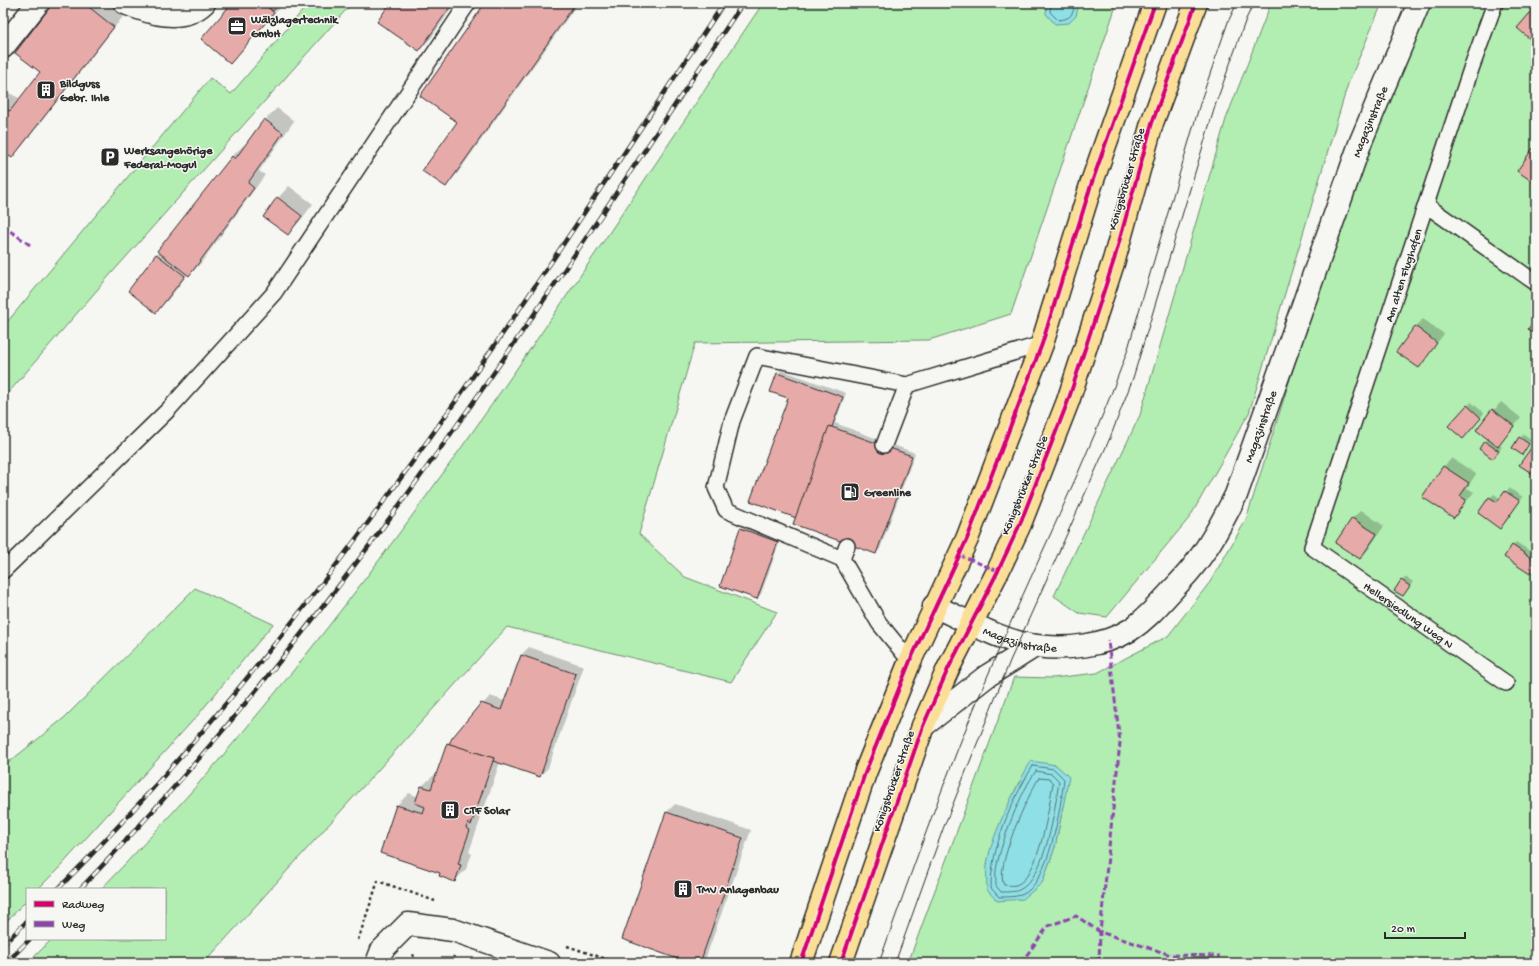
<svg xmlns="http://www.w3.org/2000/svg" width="1539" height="966" font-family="'Gochi Hand',sans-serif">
	<rect width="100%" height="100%" fill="#f6f6f2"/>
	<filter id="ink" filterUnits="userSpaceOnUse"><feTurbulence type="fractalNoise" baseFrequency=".025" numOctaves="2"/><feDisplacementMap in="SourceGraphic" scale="8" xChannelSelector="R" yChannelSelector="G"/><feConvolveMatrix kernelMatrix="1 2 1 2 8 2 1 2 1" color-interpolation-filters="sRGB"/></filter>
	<g filter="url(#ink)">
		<g fill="#b2edb2" stroke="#6e8c6e" fill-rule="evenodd">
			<path d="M309,3H352L110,275L3,399V327L210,78L231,94Z"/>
			<path d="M763,3H1117L1011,314L929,340L695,343L639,534L685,577L777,612L731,682L507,627L204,963H28L52,939H165V889H101C359,624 557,309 763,3Z"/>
			<path d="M1271,3H1379L1380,8L1348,84L1249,413L1190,517L1107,617L1079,613L1054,596L1140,415L1226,119Z"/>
			<path d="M1426,3H1536V963H908L1014,677L1053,678L1097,673L1168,636L1210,582L1246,520L1345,203ZM1019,782L1063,807L1055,847L1042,883L987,864L998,829Z"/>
			<path d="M195,588L273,624L197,716L59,868L38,889H27V900L3,925V767L64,718Z"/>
		</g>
		<g fill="#8fe0e6" stroke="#67989b">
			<path d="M1047,3H1079L1076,16L1069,23L1055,24L1046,14Z"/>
			<path d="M1031,761L1056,765L1069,777L1055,847L1042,883L1023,899L997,901L987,890C987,882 986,873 987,865C991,835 1016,788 1031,761Z"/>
		</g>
		<g fill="#0003">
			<path d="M55,3H111L125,14L23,145L12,156L3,150V99L9,93L21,99L41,72Z"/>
			<path d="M233,3H284L230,63Z"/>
			<path d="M392,3H455L431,38L419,50Z"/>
			<path d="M487,3H578L457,174L445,186Z"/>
			<path d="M277,108L294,121L259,171L265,175L201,263L189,275L188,274L168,300L156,311L129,290L232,156L244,145L246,146L265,120Z"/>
			<path d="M289,186L313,204L300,221L288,233L278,198Z"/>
			<path d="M1423,319L1444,334L1418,367L1415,327Z"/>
			<path d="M781,370L846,393L835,423L915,453L880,549L876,553L796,518L789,398L778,374Z"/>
			<path d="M1471,402L1484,413L1467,434L1468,406Z"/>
			<path d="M1501,402L1521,418L1499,445L1502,447L1497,454L1480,449L1488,438L1477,430Z"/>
			<path d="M1524,434L1532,440L1522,454L1520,438Z"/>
			<path d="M1452,458L1476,474L1467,488L1474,492L1454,517L1424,497L1444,466Z"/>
			<path d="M1509,488L1523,497L1504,524L1490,498L1494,494L1501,499Z"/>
			<path d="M1361,510L1384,526L1368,550L1360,558L1336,543L1353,518Z"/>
			<path d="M745,525L781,538L761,594L757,598L741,529Z"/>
			<path d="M1516,542L1536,555V564L1529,572L1513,546Z"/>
			<path d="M1406,577L1413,582L1403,595L1402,581Z"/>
			<path d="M529,647L584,666L548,768L540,776L500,762L483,812L478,817L481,818L469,852L472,854L466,869L455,881L441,873L381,852L397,805L409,793L419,797L422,786L434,775L437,776L448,744L490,696L505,701L521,655Z"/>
			<path d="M675,804L751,830L706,957L701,963H692L623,939L667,812Z"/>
		</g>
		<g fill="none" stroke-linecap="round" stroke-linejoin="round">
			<g stroke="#537376" stroke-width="1">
				<path d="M1051,3L1050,12L1058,20C1071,19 1073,15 1075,3"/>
				<path d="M1033,766L1054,769L1064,779C1061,805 1049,886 1021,895C1015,897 1005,897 999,897L991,888C991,847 1011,801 1033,766Z"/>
				<path d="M1036,771L1052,774L1059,781C1055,808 1046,878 1019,890C1015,892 1006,892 1001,892L996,886C996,879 995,871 997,865C1002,840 1021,791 1036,771Z"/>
				<path d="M1039,778L1049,779L1053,783C1049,805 1040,877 1016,885C1012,886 1007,885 1004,885C994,868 1028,795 1039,778Z"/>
			</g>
		</g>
		<g fill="#e6aba9" stroke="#2b2b2b">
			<path d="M53,3H84L114,27L12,158L3,152V107L10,111L40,72L15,53Z"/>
			<path d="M232,3H263L274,13L230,64L201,39Z"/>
			<path d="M263,3H280L273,11Z"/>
			<path d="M390,3H453L419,51L377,22Z"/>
			<path d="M485,3H576L446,187L422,171L457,122L420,96Z"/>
			<path d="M1536,6V44L1517,28Z"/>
			<path d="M264,119L283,133L248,183L254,188L189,276L157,251L232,156L235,159Z"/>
			<path d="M1533,148L1536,150V184L1517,171Z"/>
			<path d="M277,197L302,216L288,235L263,217Z"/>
			<path d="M156,254L185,276L156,313L128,291Z"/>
			<path d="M1536,318V334L1528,329Z"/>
			<path d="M1415,326L1437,343L1419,368L1396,352Z"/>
			<path d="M777,373L843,397L822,454L825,458H821L817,467L820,471L804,517H799V519L750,501L788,398L770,392Z"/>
			<path d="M1467,405L1481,418L1463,439L1448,426Z"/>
			<path d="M1492,409L1514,426L1498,447L1476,430Z"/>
			<path d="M829,426L912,456L876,554L793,524Z"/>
			<path d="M1519,437L1529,444L1522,455L1512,448Z"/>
			<path d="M1484,441L1499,451L1493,459L1479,449Z"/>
			<path d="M1536,441V476L1519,465Z"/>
			<path d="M1443,466L1469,483L1460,496L1466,500L1454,518L1422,497Z"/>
			<path d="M1505,491L1520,501L1500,529L1478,513L1489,497L1497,502Z"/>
			<path d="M1352,518L1377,534L1360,559L1335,543Z"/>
			<path d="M740,528L778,542L757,599L720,586Z"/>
			<path d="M1512,545L1536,561L1530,574L1504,557Z"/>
			<path d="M1401,580L1410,586L1403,596L1394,591Z"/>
			<path d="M521,655L576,674L540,777L493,761L494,758L449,744L452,738L481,703L501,710Z"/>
			<path d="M447,743L494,758L471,825L468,823L466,828L470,830L458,864L461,865L455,882L439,876L440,873L380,853L396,805L423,813L425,807L415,803L421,786L431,789Z"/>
			<path d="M666,812L743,838L700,963H689L622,939Z"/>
		</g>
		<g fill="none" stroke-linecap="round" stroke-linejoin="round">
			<g stroke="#2b2b2b" stroke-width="18">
				<g id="lane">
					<path id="s1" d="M1495,3L1471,69L1312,547L1506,683"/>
					<path d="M1426,205L1536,283"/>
					<path d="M907,385L757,356L732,421L716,488L726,510L842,559L879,623L910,661"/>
					<path d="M884,445L907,385L1042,344"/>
					<path d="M842,559L847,546"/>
					<path d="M3,571L168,410L274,293L468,3"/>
				</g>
			</g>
			<g stroke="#2b2b2b" stroke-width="25">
				<g id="street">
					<path d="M125,3C149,13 182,24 204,3"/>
					<path d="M3,47L38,3"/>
					<path id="s2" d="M934,606C965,620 1003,642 1036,646C1066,650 1104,646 1130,630C1144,621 1155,609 1166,597C1175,587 1184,578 1192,568C1210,546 1223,520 1236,495L1361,141L1419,3"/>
					<path d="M923,726L987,676L1035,646"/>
					<path d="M377,963L382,950L408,924L453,930L549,963"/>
				</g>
			</g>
			<g stroke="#2b2b2b" stroke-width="25">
				<g id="primary">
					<path d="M801,963L865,773L910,661L967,539L1042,344L1091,185L1155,3"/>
					<path d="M841,963L923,726L948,669L998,571L1020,524L1068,401L1114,260L1152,123L1196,3"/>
				</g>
			</g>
			<g stroke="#2b2b2b" stroke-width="2.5" stroke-dasharray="3 3" stroke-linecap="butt">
				<path d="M358,940L378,881L435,901"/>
				<path d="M567,946L618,963"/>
				<path d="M411,963L414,954"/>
				<path d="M451,963L454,956"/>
			</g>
			<use href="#lane" stroke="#f6f6f2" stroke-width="15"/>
			<use href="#street" stroke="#f6f6f2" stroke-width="22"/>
			<use href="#primary" stroke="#fbdf96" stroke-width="22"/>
			<g stroke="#2b2b2b" stroke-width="1">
				<path d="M879,963C913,867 948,769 988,675C1033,567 1087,463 1127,352L1202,97L1228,22L1237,3"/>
				<path d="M895,963L943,829L1010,661L1110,438L1133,378L1216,103L1246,19L1254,3"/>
			</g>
			<g stroke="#2b2b2b" stroke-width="4.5">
				<g id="rail">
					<path d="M58,889C319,626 519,310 724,3"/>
					<path d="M80,889C338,623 538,309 743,3"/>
					<path d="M3,945L27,921"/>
					<path d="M6,963L30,939"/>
				</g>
			</g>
			<use href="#rail" stroke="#f6f6f2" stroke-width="3" stroke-dasharray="9" stroke-linecap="butt"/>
			<g stroke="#8e44ad" stroke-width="3" stroke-dasharray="6 3" stroke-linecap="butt">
				<path d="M3,226L30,245"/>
				<path d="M959,555L998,571"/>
				<path d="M1021,963L1048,926L1076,916L1100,932L1171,955L1220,956"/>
				<path d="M1099,963L1100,932L1120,743L1108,640"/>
			</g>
			<g stroke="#f6f6f2" stroke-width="6">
				<g id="cycleway">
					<path d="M801,963L865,773L910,661L967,539L1042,344L1091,185L1155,3"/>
					<path d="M841,963L923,726L948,669L998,571L1020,524L1068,401L1114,260L1152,123L1196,3"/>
				</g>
			</g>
			<use href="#cycleway" stroke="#d6006c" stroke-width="4"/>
		</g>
	</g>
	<defs>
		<g id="office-square" transform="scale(1)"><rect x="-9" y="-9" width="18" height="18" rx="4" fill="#2b2b2b" stroke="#f6f6f2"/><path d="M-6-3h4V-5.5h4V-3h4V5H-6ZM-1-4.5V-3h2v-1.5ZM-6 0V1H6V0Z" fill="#fff"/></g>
		<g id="building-square" transform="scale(1)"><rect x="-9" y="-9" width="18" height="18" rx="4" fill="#2b2b2b" stroke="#f6f6f2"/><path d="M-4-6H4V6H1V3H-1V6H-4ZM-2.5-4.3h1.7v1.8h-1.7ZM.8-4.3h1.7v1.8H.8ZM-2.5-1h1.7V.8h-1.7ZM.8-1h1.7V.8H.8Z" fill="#fff"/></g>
		<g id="parking-square" transform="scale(1)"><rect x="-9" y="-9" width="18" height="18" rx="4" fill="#2b2b2b" stroke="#f6f6f2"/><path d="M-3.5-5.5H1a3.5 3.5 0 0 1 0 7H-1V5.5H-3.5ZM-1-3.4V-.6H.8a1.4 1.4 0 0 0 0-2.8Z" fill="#fff"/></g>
		<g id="fuel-square" transform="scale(1)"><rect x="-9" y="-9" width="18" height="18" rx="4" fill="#2b2b2b" stroke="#f6f6f2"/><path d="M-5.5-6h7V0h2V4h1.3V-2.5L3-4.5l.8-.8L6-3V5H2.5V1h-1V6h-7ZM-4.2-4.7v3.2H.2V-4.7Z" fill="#fff"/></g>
	</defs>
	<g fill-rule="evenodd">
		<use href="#office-square" x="237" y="26"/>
		<use href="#building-square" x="46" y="90"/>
		<use href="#parking-square" x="110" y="157"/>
		<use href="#fuel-square" x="850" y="492"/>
		<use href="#building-square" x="450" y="810"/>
		<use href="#building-square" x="683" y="889"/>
	</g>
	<g text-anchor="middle" stroke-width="3" stroke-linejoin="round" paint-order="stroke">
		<g font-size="12" font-weight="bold" fill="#2b2b2b" stroke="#f6f6f2" text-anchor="start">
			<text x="251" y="23">Wälzlagertechnik<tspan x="251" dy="14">GmbH</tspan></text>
			<text x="60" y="87">Bildguss<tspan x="60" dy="14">Gebr. Ihle</tspan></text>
			<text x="124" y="154">Werksangehörige<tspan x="124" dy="14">Federal-Mogul</tspan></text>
			<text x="864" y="496">Greenline</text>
			<text x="464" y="814">CTF Solar</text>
			<text x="697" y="893">TMV Anlagenbau</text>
		</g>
		<g font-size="12" fill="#2b2b2b" stroke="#f6f6f2">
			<text dy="4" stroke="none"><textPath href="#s2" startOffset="777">Magazinstraße</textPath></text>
			<text transform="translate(1126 179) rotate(-74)" y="4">Königsbrücker Straße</text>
			<text transform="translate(1403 275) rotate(-72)" y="4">Am alten Flughafen</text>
			<text dy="4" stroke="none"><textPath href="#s2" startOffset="453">Magazinstraße</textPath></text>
			<text transform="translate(1024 485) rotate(-68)" y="4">Königsbrücker Straße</text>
			<text dy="4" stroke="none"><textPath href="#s1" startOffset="692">Hellersiedlung Weg N</textPath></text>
			<text dy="4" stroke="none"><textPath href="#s2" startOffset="93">Magazinstraße</textPath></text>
			<text transform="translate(893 781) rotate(-71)" y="4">Königsbrücker Straße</text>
		</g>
	</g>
	<rect width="1539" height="966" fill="none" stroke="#f6f6f2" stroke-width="16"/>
	<rect x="8" y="8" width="1523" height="950" fill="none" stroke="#2b2b2b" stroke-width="1.5" filter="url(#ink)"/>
	<rect x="26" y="888" width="140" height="52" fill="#f6f6f2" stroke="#a5a5a2"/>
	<rect x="34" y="901" width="20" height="6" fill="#d6006c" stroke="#a5a5a2"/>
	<text x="62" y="908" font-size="12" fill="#2b2b2b">Radweg</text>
	<rect x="34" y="921" width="20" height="6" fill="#8e44ad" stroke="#a5a5a2"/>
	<text x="62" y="928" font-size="12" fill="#2b2b2b">Weg</text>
	<path d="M1385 932v6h80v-6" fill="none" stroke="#2b2b2b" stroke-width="2"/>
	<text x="1391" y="932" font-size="12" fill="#2b2b2b" stroke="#f6f6f2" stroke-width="3" paint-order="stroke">20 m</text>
</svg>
